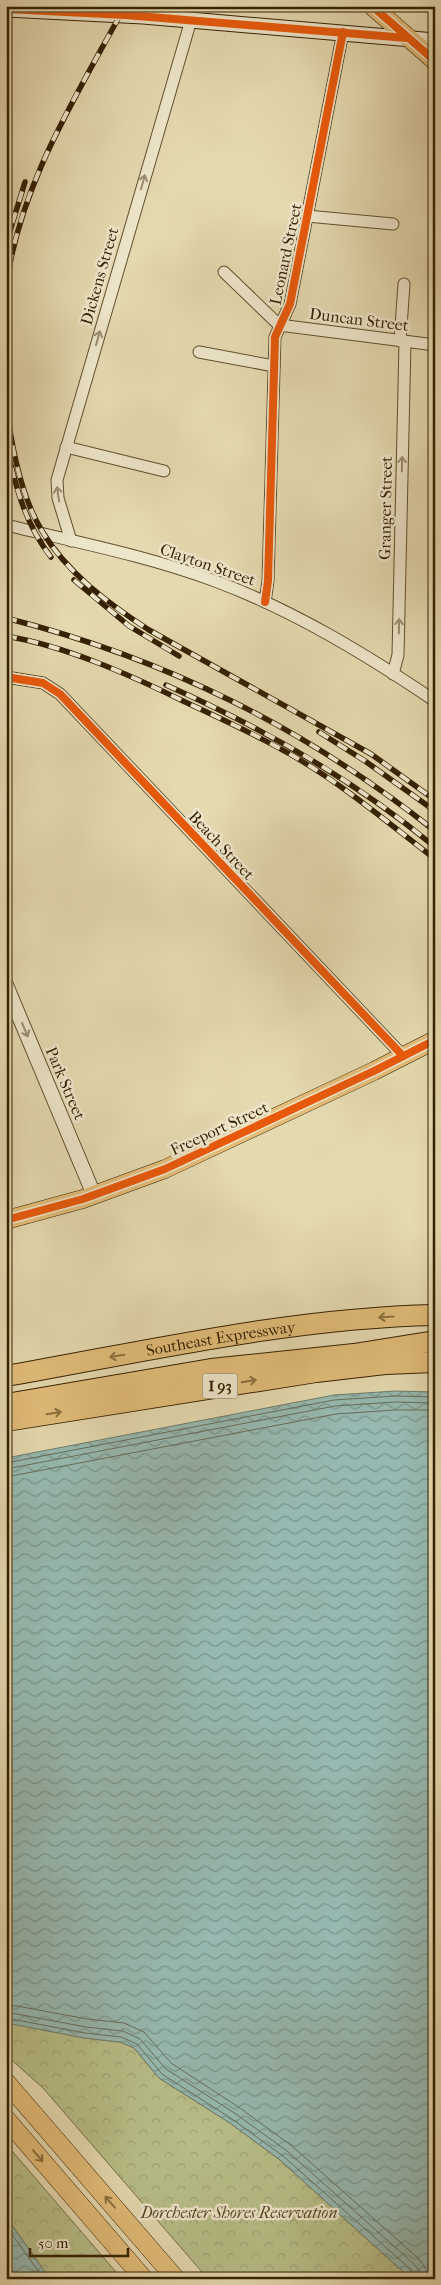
<svg xmlns="http://www.w3.org/2000/svg" width="441" height="2285" font-family="'IM FELL French Canon',serif">
	<defs>
		<pattern id="forest-crowns" width="20" height="18" patternUnits="userSpaceOnUse" patternTransform="scale(1.25)"><rect width="20" height="18" fill="#b8be88"/><path d="M2 6a3 3 0 1 1 6 0M12 15a3 3 0 1 1 6 0" fill="none" stroke="#9fa374"/></pattern>
		<pattern id="water-waves" width="16" height="10" patternUnits="userSpaceOnUse" patternTransform="scale(1.25)"><rect width="16" height="10" fill="#96b9b1"/><path d="M0 5q4-4 8 0t8 0" fill="none" stroke="#7b968e"/></pattern>
	</defs>
	<rect width="100%" height="100%" fill="#e5d9af"/>
	<filter id="stains"><feTurbulence type="fractalNoise" baseFrequency=".004" numOctaves="4"/><feColorMatrix values="0 0 0 0 .2 0 0 0 0 .09 0 0 0 0 .02 0 0 0 .5 -.17"/></filter>
	<radialGradient id="worn" r=".72"><stop offset=".6" stop-color="#630" stop-opacity="0"/><stop offset="1" stop-color="#630" stop-opacity=".3"/></radialGradient>
	<g fill="url(#forest-crowns)" stroke="#767045">
		<path d="M10,2022L84,2038L120,2042L134,2048L159,2078L230,2123L280,2160L411,2279H208L43,2088L6,2055V2023Z"/>
		<path d="M6,2144L122,2279H50L6,2217Z"/>
	</g>
	<g fill="url(#water-waves)" stroke="#6f7c6b">
		<path d="M395,1391L435,1392V2279H411L280,2160L230,2123L159,2078L134,2048L120,2042L84,2038L6,2023V1458L334,1395Z"/>
		<path d="M6,2217L50,2279H6Z"/>
	</g>
	<g fill="none" stroke-linecap="round" stroke-linejoin="round">
		<g stroke="#666d5a" stroke-width="1">
			<path d="M6,1463L334,1400L395,1396L435,1397"/>
			<path d="M6,1469L335,1406L395,1402L435,1403"/>
			<path d="M6,1477L336,1414L395,1410H435"/>
			<path d="M6,2004L87,2019L124,2023L144,2032L171,2063L240,2108L292,2146L419,2259L426,2269L428,2279"/>
			<path d="M6,2012L86,2027L123,2031L140,2039L166,2069L236,2114L287,2151L414,2264L420,2272L421,2279"/>
			<path d="M6,2018L85,2033L121,2037L137,2044L162,2074L232,2119L283,2156L409,2268L415,2279"/>
			<path d="M6,2226L44,2279"/>
		</g>
		<g stroke="#614f2d" stroke-width="13">
			<g id="minor">
				<path d="M307,216L393,224"/>
				<path d="M224,272L279,325L435,345"/>
				<path d="M400,341L404,284"/>
				<path d="M199,352L274,366"/>
				<path d="M66,447L164,471"/>
				<path d="M6,525C76,542 148,556 215,581C293,610 367,655 435,701"/>
				<path d="M71,541L58,498L57,480L191,20"/>
				<path d="M265,602L268,581L275,337L290,304L343,32"/>
				<path d="M393,674L398,655L405,342"/>
				<path d="M6,677L43,683L60,694L403,1056"/>
			</g>
		</g>
		<g stroke="#614f2d" stroke-width="16">
			<path id="tertiary" d="M6,985L94,1195"/>
		</g>
		<g stroke="#352102" stroke-width="17">
			<path id="secondary" d="M6,9L143,16L435,41"/>
		</g>
		<g stroke="#352102" stroke-width="19">
			<g id="primary">
				<path d="M372,6L435,61"/>
				<path d="M6,1220L83,1199L165,1169L374,1071L435,1040"/>
				<path d="M6,2082L176,2279"/>
				<path d="M6,2119L144,2279"/>
			</g>
		</g>
		<g stroke="#352102" stroke-width="22">
			<g id="motorway">
				<path id="s1" d="M6,1376C148,1351 291,1318 435,1315"/>
				<path d="M6,1404L211,1369L354,1354L435,1341"/>
				<path d="M6,1421L316,1372L385,1364L435,1362"/>
			</g>
		</g>
		<use href="#minor" stroke="#eee6cb" stroke-width="11"/>
		<use href="#tertiary" stroke="#eee6cb" stroke-width="14"/>
		<use href="#secondary" stroke="#eee6cb" stroke-width="15"/>
		<use href="#primary" stroke="#e2bc78" stroke-width="18"/>
		<use href="#motorway" stroke="#e2bc78" stroke-width="20"/>
		<g stroke="#352102" stroke-width="5.5">
			<g id="rail">
				<path d="M6,244L25,182"/>
				<path d="M6,287C20,183 76,97 125,6"/>
				<path d="M6,402C11,444 20,495 42,531C67,573 109,604 149,630L371,754L435,800"/>
				<path d="M6,446C16,487 25,524 51,557"/>
				<path d="M74,580L129,626L179,656"/>
				<path d="M6,618C167,659 305,728 435,831"/>
				<path d="M6,636C65,646 128,674 181,700C221,719 262,737 300,760C347,788 391,825 435,859"/>
				<path d="M166,685C263,728 353,779 435,847"/>
				<path d="M319,732L365,761L435,811"/>
			</g>
		</g>
		<use href="#rail" stroke="#eee6cb" stroke-width="4" stroke-dasharray="11" stroke-linecap="butt"/>
		<g stroke="#eee6cb" stroke-width="11">
			<g id="cycleway">
				<path d="M372,6L435,61"/>
				<path d="M6,9L125,15L407,38"/>
				<path d="M265,602L268,581L275,337L290,304L343,32"/>
				<path d="M6,677L43,683L60,694L403,1056"/>
				<path d="M6,1220L83,1199L165,1169L374,1071L435,1040"/>
			</g>
		</g>
		<use href="#cycleway" stroke="#e8590c" stroke-width="8"/>
	</g>
	<defs><path id="oneway-shaft" d="M-6 0H5M1.5-3L5.5 0L1.5 3" fill="none" stroke-width="1.6" stroke-linecap="round" stroke-linejoin="round" transform="scale(1.25)"/></defs>
	<g stroke="#9b8d71">
		<use href="#oneway-shaft" transform="translate(143 182) rotate(-74)"/>
		<use href="#oneway-shaft" transform="translate(98 338) rotate(-74)"/>
		<use href="#oneway-shaft" transform="translate(402 464) rotate(-89)"/>
		<use href="#oneway-shaft" transform="translate(58 494) rotate(-99)"/>
		<use href="#oneway-shaft" transform="translate(399 626) rotate(-89)"/>
		<use href="#oneway-shaft" transform="translate(25 1030) rotate(67)"/>
	</g>
	<g stroke="#8c6e3d">
		<use href="#oneway-shaft" transform="translate(386 1317) rotate(176)"/>
		<use href="#oneway-shaft" transform="translate(117 1356) rotate(170)"/>
		<use href="#oneway-shaft" transform="translate(249 1381) rotate(-9)"/>
		<use href="#oneway-shaft" transform="translate(54 1413) rotate(-9)"/>
		<use href="#oneway-shaft" transform="translate(38 2156) rotate(49)"/>
		<use href="#oneway-shaft" transform="translate(110 2202) rotate(-131)"/>
	</g>
	<g text-anchor="middle" stroke-width="5" stroke-linejoin="round" paint-order="stroke">
		<rect fill="#eee6cb" stroke="#6c5c3e" stroke-width="1" x="202.5" y="1373.5" width="35" height="25" rx="4"/>
		<g font-size="15" font-weight="bold" fill="#352102">
			<text x="220" y="1391">I 93</text>
		</g>
		<g font-size="16" fill="#352102" stroke="#eee6cb">
			<text transform="translate(285 254) rotate(-78)" y="6">Leonard Street</text>
			<text transform="translate(99 276) rotate(-74)" y="6">Dickens Street</text>
			<text transform="translate(359 319) rotate(7)" y="6">Duncan Street</text>
			<text transform="translate(385 508) rotate(-89)" y="6">Granger Street</text>
			<text transform="translate(208 564) rotate(19)" y="6">Clayton Street</text>
			<text transform="translate(222 845) rotate(47)" y="6">Beach Street</text>
			<text transform="translate(66 1083) rotate(67)" y="6">Park Street</text>
			<text transform="translate(219 1128) rotate(-25)" y="6">Freeport Street</text>
			<text dy="6" stroke="none"><textPath href="#s1" startOffset="218">Southeast Expressway</textPath></text>
		</g>
		<g font-size="16" font-style="italic" fill="#564824" stroke="#eee6cb">
			<text x="239" y="2218">Dorchester Shores Reservation</text>
		</g>
	</g>
	<rect width="441" height="2285" fill="none" stroke="#e5d9af" stroke-width="25"/>
	<rect x="8" y="8" width="426" height="2270" fill="none" stroke="#352102" stroke-width="2.5"/>
	<rect x="12" y="12" width="416" height="2260" fill="none" stroke="#352102"/>
	<path d="M30 2248v8h98v-8" fill="none" stroke="#352102" stroke-width="2.5"/>
	<text x="38" y="2248" font-size="15" fill="#352102" stroke="#eee6cb" stroke-width="4" paint-order="stroke">50 m</text>
	<rect width="100%" height="100%" filter="url(#stains)"/>
	<rect width="100%" height="100%" fill="url(#worn)"/>
</svg>
